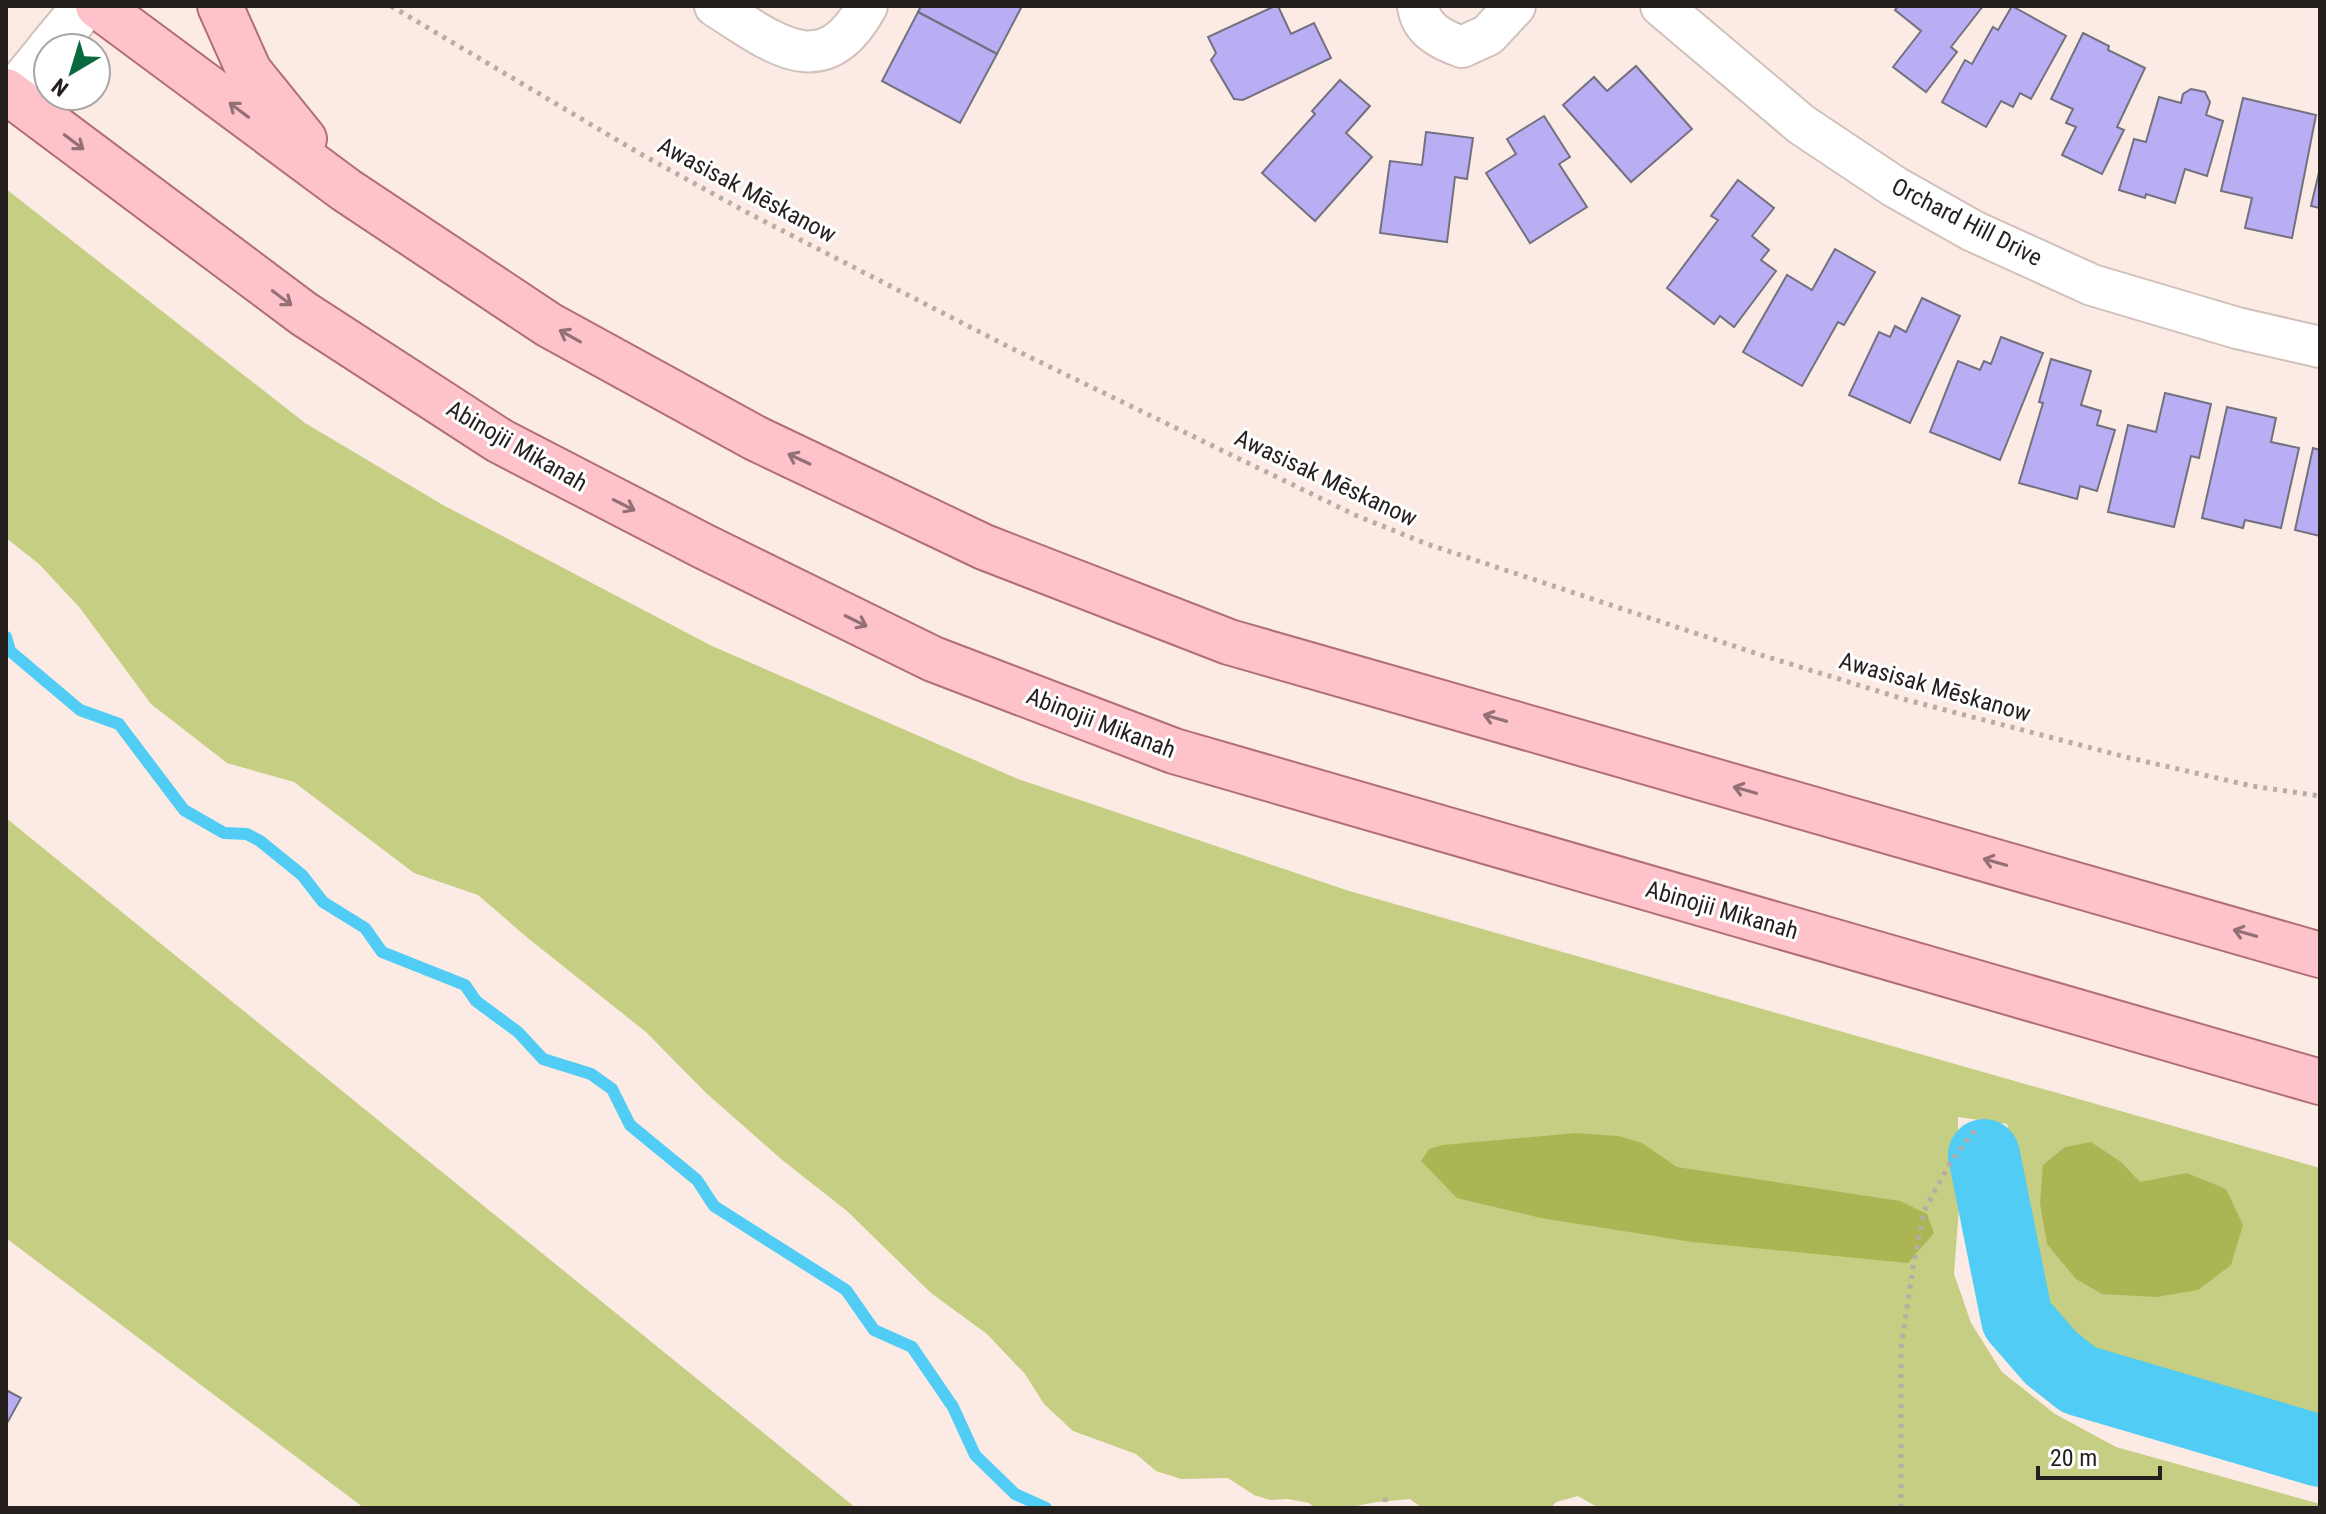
<svg xmlns="http://www.w3.org/2000/svg" width="2326" height="1514" font-family="'Roboto Condensed',sans-serif">
	<rect width="100%" height="100%" fill="#fcebe4"/>
	<g fill="#c5ce82">
		<path d="M6,189L305,423L443,505L712,646L1018,779L1349,891L2320,1168V1440L2084,1373L2040,1337L2025,1316L1995,1149L2012,1148L2007,1124L1958,1117L1959,1208L1954,1274L1971,1323L2002,1372L2055,1414L2116,1447L2320,1504V1508H1599L1578,1496L1556,1502L1551,1508H1422L1410,1499L1377,1502L1345,1508H1315L1309,1503L1288,1499L1270,1500L1254,1495L1228,1478L1181,1479L1156,1471L1136,1454L1073,1431L1044,1404L1025,1374L987,1334L931,1293L847,1211L781,1159L705,1092L646,1032L529,939L478,895L414,873L294,782L227,763L151,704L80,608L39,564L6,538Z"/>
		<path d="M6,818L856,1508H364L6,1238Z"/>
	</g>
	<g fill="#acb554">
		<path d="M1577,1133L1618,1136L1642,1143L1677,1167L1900,1201L1927,1214L1934,1233L1908,1263L1692,1242L1541,1218L1457,1198L1421,1161L1429,1149L1443,1145Z"/>
		<path d="M2091,1142L2121,1162L2140,1182L2187,1173L2226,1189L2243,1225L2231,1265L2198,1290L2156,1297L2102,1294L2076,1279L2047,1244L2040,1203L2043,1165L2065,1147Z"/>
	</g>
	<g fill="none" stroke-linecap="round" stroke-linejoin="round">
		<path stroke="#50ccf5" stroke-width="12" d="M6,637L10,651L80,710L119,724L184,810L224,833L247,834L260,841L302,875L323,902L365,928L382,952L465,985L476,1001L518,1032L543,1059L591,1074L612,1089L630,1125L697,1180L714,1206L846,1290L874,1330L912,1347L953,1407L975,1455L1015,1494L1046,1508"/>
		<path stroke="#50ccf5" stroke-width="72" d="M1984,1155L2017,1319L2051,1358L2079,1380L2320,1451"/>
	</g>
	<g fill="#b9aef3" stroke="#73717f" stroke-width="2">
		<path d="M921,6H1022L997,54L918,12Z"/>
		<path d="M1275,6H1278L1291,34L1314,23L1331,58L1243,100L1234,99L1211,60L1216,53L1208,37Z"/>
		<path d="M1898,6H1983L1951,47L1957,52L1926,92L1893,67L1921,31L1895,10Z"/>
		<path d="M2012,6L2066,36L2031,99L2020,93L2013,107L2001,101L1986,127L1942,102L1965,60L1972,64L1993,27L1998,30Z"/>
		<path d="M918,12L997,54L960,123L882,81Z"/>
		<path d="M2083,33L2109,46L2108,50L2145,68L2117,127L2124,130L2102,174L2062,155L2076,127L2066,123L2073,109L2051,99Z"/>
		<path d="M1636,66L1692,129L1631,182L1563,105L1594,77L1607,91Z"/>
		<path d="M1340,80L1370,106L1346,133L1372,157L1315,221L1262,173L1315,114L1312,111Z"/>
		<path d="M2191,89L2205,92L2210,102L2206,115L2223,121L2207,176L2185,169L2175,203L2146,194L2145,198L2119,190L2134,139L2146,142L2159,97L2181,103L2183,94Z"/>
		<path d="M2243,98L2316,115L2292,238L2245,228L2252,198L2221,191Z"/>
		<path d="M1544,116L1570,157L1559,164L1587,207L1530,243L1486,173L1516,154L1507,139Z"/>
		<path d="M1426,132L1473,138L1467,179L1455,177L1447,242L1380,233L1390,161L1422,165Z"/>
		<path d="M2320,168V208L2311,206Z"/>
		<path d="M1738,180L1774,208L1752,236L1769,250L1761,260L1776,271L1734,327L1720,316L1714,324L1667,288L1718,220L1711,216Z"/>
		<path d="M1835,249L1875,272L1844,325L1838,322L1802,386L1743,352L1787,275L1812,290Z"/>
		<path d="M1922,298L1960,316L1910,423L1849,395L1879,332L1890,337L1895,326L1906,332Z"/>
		<path d="M2001,337L2043,353L2000,460L1930,432L1958,361L1980,370L1984,361L1991,364Z"/>
		<path d="M2051,359L2091,371L2081,405L2101,411L2097,425L2115,430L2097,491L2080,486L2077,499L2019,483L2043,403L2039,402Z"/>
		<path d="M2165,393L2211,404L2199,458L2191,456L2174,527L2108,512L2128,425L2156,432Z"/>
		<path d="M2227,407L2276,418L2271,442L2299,448L2281,528L2245,520L2243,528L2202,518Z"/>
		<path d="M2313,448L2320,450V536L2295,530Z"/>
		<path d="M6,1390L21,1398L6,1425Z"/>
	</g>
	<g fill="none" stroke-linecap="round" stroke-linejoin="round">
		<g stroke="#d1c1ba" stroke-width="44">
			<g id="minor">
				<path d="M715,6C772,42 823,87 867,6"/>
				<path d="M1418,6C1421,30 1442,40 1462,47L1488,35L1515,6"/>
				<path d="M1661,6L1802,125L1895,187L1973,231L2092,285L2237,328L2320,347"/>
			</g>
		</g>
		<g stroke="#d1c1ba" stroke-width="48">
			<g id="tertiary">
				<path d="M50,48L85,6"/>
				<path d="M12,95L48,51"/>
			</g>
		</g>
		<g stroke="#b26e76" stroke-width="48">
			<g id="primary">
				<path d="M98,6L346,190L549,325L755,438L984,547L1229,642L2320,955"/>
				<path d="M220,6L249,71L304,139"/>
				<path d="M6,91L304,314L500,441L703,546L933,659L1174,751L2320,1082"/>
			</g>
		</g>
		<g stroke="#b9aba6" stroke-width="5" stroke-dasharray="4 6" stroke-linecap="butt">
			<path d="M391,6L639,153L750,214L1007,346L1355,515L1427,544L1758,654L1907,700L2130,758L2252,786L2320,796"/>
			<path d="M1385,1498L1386,1508"/>
			<path d="M862,1508L863,1507"/>
			<path d="M1901,1508V1349L1913,1267L1924,1211L1950,1163L1975,1130"/>
		</g>
		<use href="#minor" stroke="#fff" stroke-width="40"/>
		<use href="#tertiary" stroke="#fff" stroke-width="44"/>
		<use href="#primary" stroke="#fec2ca" stroke-width="44"/>
	</g>
	<defs><path id="oneway-shaft" d="M-6 0H5M1.5-3L5.5 0L1.5 3" fill="none" stroke-width="1.6" stroke-linecap="round" stroke-linejoin="round" transform="scale(2)"/></defs>
	<g stroke="#927074">
		<use href="#oneway-shaft" transform="translate(239 110) rotate(-143)"/>
		<use href="#oneway-shaft" transform="translate(74 142) rotate(37)"/>
		<use href="#oneway-shaft" transform="translate(282 298) rotate(37)"/>
		<use href="#oneway-shaft" transform="translate(570 336) rotate(-151)"/>
		<use href="#oneway-shaft" transform="translate(799 459) rotate(-155)"/>
		<use href="#oneway-shaft" transform="translate(624 505) rotate(27)"/>
		<use href="#oneway-shaft" transform="translate(856 621) rotate(26)"/>
		<use href="#oneway-shaft" transform="translate(1495 718) rotate(-164)"/>
		<use href="#oneway-shaft" transform="translate(1745 790) rotate(-164)"/>
		<use href="#oneway-shaft" transform="translate(1995 862) rotate(-164)"/>
		<use href="#oneway-shaft" transform="translate(2245 933) rotate(-164)"/>
	</g>
	<g text-anchor="middle" stroke-width="6" stroke-linejoin="round" paint-order="stroke">
		<g font-size="24" fill="#251f1d" stroke="#fff">
			<text transform="translate(747 190) rotate(28)" y="8">Awasisak Mēskanow</text>
			<text transform="translate(1967 222) rotate(27)" y="8">Orchard Hill Drive</text>
			<text transform="translate(517 446) rotate(30)" y="8">Abinojii Mikanah</text>
			<text transform="translate(1326 478) rotate(25)" y="8">Awasisak Mēskanow</text>
			<text transform="translate(1935 687) rotate(16)" y="8">Awasisak Mēskanow</text>
			<text transform="translate(1101 723) rotate(21)" y="8">Abinojii Mikanah</text>
			<text transform="translate(1722 910) rotate(16)" y="8">Abinojii Mikanah</text>
		</g>
	</g>
	<rect width="2326" height="1514" fill="none" stroke="#251f1d" stroke-width="16"/>
	<g transform="translate(72 72) rotate(218)"><circle r="38" fill="#ffffff" stroke="#a8a5a5" stroke-width="2"/>
	<path d="M0-6L14 30L0 20L-14 30Z" fill="#096a3f"/>
	<text y="-12" font-size="22" font-weight="bold" text-anchor="middle" fill="#251f1d">N</text>
	</g>
	<path d="M2038 1466v12h122v-12" fill="none" stroke="#251f1d" stroke-width="4"/>
	<text x="2050" y="1466" font-size="24" fill="#251f1d" stroke="#ffffff" stroke-width="6" paint-order="stroke">20 m</text>
</svg>
